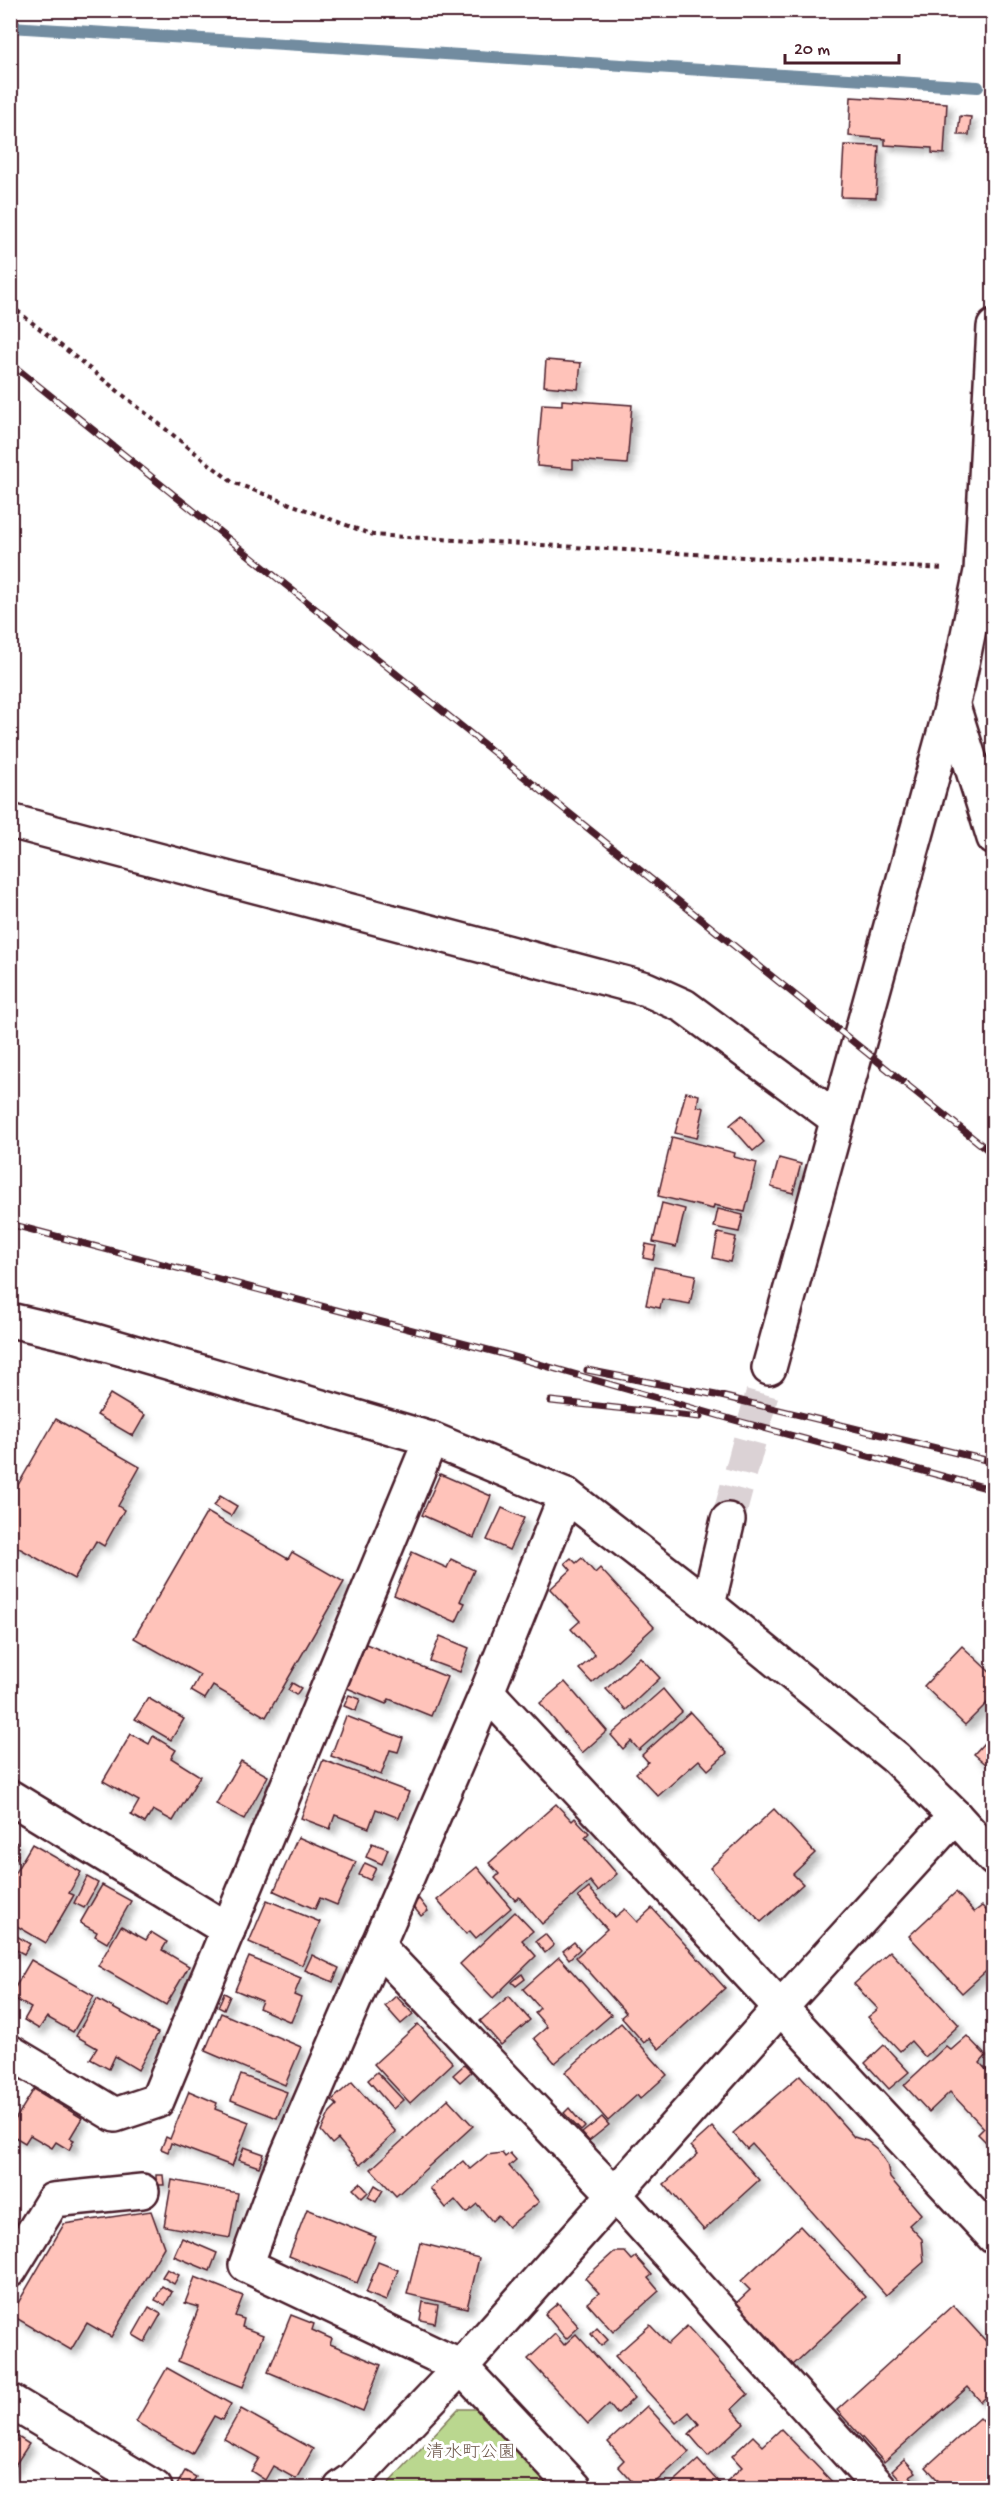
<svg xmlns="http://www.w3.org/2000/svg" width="1004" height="2499" font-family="'Gochi Hand','Klee One',sans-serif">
	<defs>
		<filter id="shadow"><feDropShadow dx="5.5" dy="5.5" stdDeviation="3" flood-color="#0004"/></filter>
	</defs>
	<rect width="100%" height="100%" fill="#fff"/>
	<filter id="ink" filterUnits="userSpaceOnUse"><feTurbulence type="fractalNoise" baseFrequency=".0167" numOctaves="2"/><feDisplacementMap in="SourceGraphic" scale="12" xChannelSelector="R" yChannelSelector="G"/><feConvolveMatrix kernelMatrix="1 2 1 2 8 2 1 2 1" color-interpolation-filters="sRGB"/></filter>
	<g filter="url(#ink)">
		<path fill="#bad78f" stroke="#827b5d" stroke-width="1.5" d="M458,2409H484L556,2488H384Z"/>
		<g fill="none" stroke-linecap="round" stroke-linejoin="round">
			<path stroke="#728ca0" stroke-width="12" d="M10,27L978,87"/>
		</g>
		<g fill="#ffc3ba" stroke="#4a1f2b" stroke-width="1.5" filter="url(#shadow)">
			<path d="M851,97L947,103L944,154L932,153V148L885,145V139L849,136Z"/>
			<path d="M960,116L971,117L969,135H958Z"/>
			<path d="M844,145L879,146L876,198L841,197Z"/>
			<path d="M546,360L581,363L578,389L544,386Z"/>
			<path d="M562,400L632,405L627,464L573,460V469L537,466L542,404L562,405Z"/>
			<path d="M686,1092L699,1095L697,1106L704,1108L697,1138L675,1133Z"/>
			<path d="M742,1115L764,1142L753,1151L730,1125Z"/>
			<path d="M672,1137L735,1153L734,1157L757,1163L745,1212L714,1205L713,1209L658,1196Z"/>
			<path d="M779,1158L801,1164L793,1193L771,1187Z"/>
			<path d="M662,1203L685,1209L676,1247L653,1242Z"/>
			<path d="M718,1209L743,1215L739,1232L714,1227Z"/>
			<path d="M718,1233L736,1237L730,1262L713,1258Z"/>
			<path d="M646,1244L656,1246L653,1260L643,1258Z"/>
			<path d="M654,1267L696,1275L690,1304L662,1299L660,1308L646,1305Z"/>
			<path d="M110,1394L145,1415L133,1436L97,1415Z"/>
			<path d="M56,1419L140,1467L118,1506L124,1510L104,1546L96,1541L74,1579L10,1543V1499Z"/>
			<path d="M440,1474L491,1496L474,1538L422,1515Z"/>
			<path d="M220,1496L237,1506L231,1516L214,1506Z"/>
			<path d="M502,1508L524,1518L509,1550L487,1540Z"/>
			<path d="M207,1512L288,1559L292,1552L344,1582L266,1717L213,1686L205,1699L191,1691L200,1675L134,1638Z"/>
			<path d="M412,1552L447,1568L451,1559L474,1570L460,1601L465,1603L456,1622L394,1595Z"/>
			<path d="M571,1558L576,1563L582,1558L595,1573L600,1568L654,1627L592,1683L579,1669L595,1655L571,1629L580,1621L550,1589L571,1570L565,1563Z"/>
			<path d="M440,1636L469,1648L460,1672L430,1661Z"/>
			<path d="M366,1644L447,1677L431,1716L389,1699L386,1704L347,1688Z"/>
			<path d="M962,1646L994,1676V1696L965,1725L924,1686Z"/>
			<path d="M640,1657L660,1678L626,1710L606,1689Z"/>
			<path d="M565,1682L607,1731L582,1753L540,1703Z"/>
			<path d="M292,1683L301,1688L296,1695L288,1690Z"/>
			<path d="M663,1689L682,1712L639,1750L631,1741L623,1749L611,1735Z"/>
			<path d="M349,1695L360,1699L356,1711L344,1706Z"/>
			<path d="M148,1698L184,1719L171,1740L135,1719Z"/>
			<path d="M690,1712L727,1753L708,1770L699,1760L658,1796L636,1773L648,1762L642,1755Z"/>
			<path d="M346,1716L403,1738L398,1752L390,1750L381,1775L331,1756Z"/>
			<path d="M994,1732V1771L974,1754Z"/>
			<path d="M131,1734L149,1744L153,1736L176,1750L171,1758L200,1776L173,1821L153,1810L145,1823L131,1815L139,1801L103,1781Z"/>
			<path d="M323,1760L409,1792L399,1818L376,1809L369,1828L335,1815L330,1829L301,1818Z"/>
			<path d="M241,1761L268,1776L244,1819L216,1804Z"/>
			<path d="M556,1804L572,1821L575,1818L589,1833L585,1837L617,1874L598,1891L590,1881L542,1924L519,1897L515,1900L495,1878L499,1874L489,1863Z"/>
			<path d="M774,1809L815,1853L793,1874L803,1884L761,1922L710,1868Z"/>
			<path d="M298,1837L356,1862L337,1905L320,1898L315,1909L274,1891Z"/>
			<path d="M10,1839L17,1843L13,1851L18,1855L12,1865Z"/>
			<path d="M372,1843L388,1849L382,1864L366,1857Z"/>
			<path d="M32,1844L81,1872L69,1893L74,1895L46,1943L10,1922V1881Z"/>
			<path d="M365,1863L376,1868L370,1880L359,1875Z"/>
			<path d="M477,1867L511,1908L476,1938L470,1931L466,1934L437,1900Z"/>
			<path d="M87,1877L98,1883L84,1908L74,1903Z"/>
			<path d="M102,1885L131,1901L107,1943L95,1936L97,1932L80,1923Z"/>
			<path d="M589,1888L615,1917L625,1909L637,1922L652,1908L725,1988L659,2049L649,2038L644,2043L621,2017L626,2013L576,1957L607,1929L578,1897Z"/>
			<path d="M956,1892L974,1912L982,1906L994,1918V1926L989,1930L994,1935V1964L962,1993L909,1936Z"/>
			<path d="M419,1899L428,1911L421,1916L412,1905Z"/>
			<path d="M267,1900L320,1922L302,1965L249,1942Z"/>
			<path d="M515,1912L533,1931L522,1940L536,1956L493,1998L460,1964Z"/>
			<path d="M121,1926L146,1940L151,1932L167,1942L162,1950L189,1966L166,2005L98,1966Z"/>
			<path d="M10,1932L30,1944L24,1954L11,1947L10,1948Z"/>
			<path d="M545,1934L554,1945L545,1953L536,1941Z"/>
			<path d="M574,1942L580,1949L569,1959L563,1951Z"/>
			<path d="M890,1951L959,2025L925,2057L911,2041L900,2051L868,2017L878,2009L854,1984Z"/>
			<path d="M312,1955L339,1968L333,1982L305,1970Z"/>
			<path d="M249,1957L301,1978L294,1995L301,1998L291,2022L259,2008L262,2001L235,1990Z"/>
			<path d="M559,1957L611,2015L555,2063L534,2038L547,2027L535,2013L540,2008L523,1989Z"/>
			<path d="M31,1960L94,1996L73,2032L47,2017L39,2029L24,2020L31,2008L10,1996Z"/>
			<path d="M522,1974L525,1979L516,1986L512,1982Z"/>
			<path d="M224,1993L230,1996L224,2010L218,2007Z"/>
			<path d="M396,1996L413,2014L401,2024L385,2006Z"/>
			<path d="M509,1996L530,2020L501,2045L480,2021Z"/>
			<path d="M97,1999L158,2033L138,2070L115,2056L109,2069L90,2059L97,2048L76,2036Z"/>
			<path d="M221,2013L301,2047L285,2085L205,2051Z"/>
			<path d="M621,2023L667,2075L640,2099L637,2095L608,2121L565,2072Z"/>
			<path d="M418,2024L453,2063L410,2103L374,2064Z"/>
			<path d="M967,2036L986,2056L980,2063L989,2073L994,2069L993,2149L978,2134L984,2128L950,2092L929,2112L904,2085L946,2046L951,2050Z"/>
			<path d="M884,2045L909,2072L889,2089L865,2063Z"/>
			<path d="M464,2065L471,2072L460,2082L453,2075Z"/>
			<path d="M377,2072L403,2100L393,2109L368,2080Z"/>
			<path d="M241,2075L287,2092L277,2118L231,2100Z"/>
			<path d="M800,2075L854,2137L867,2141L877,2149L887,2164L890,2178L921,2214L909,2225L922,2239L924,2262L886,2295L752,2144L747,2149L733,2133Z"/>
			<path d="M352,2082L396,2132L360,2165L338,2139L332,2144L321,2131L330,2112L337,2105L332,2100Z"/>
			<path d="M34,2089L82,2118L70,2138L74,2140L69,2150L56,2142L52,2148L30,2135L25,2143L10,2134V2128Z"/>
			<path d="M189,2091L217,2103L215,2109L249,2122L232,2166L171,2143L168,2152L161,2149L166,2137L170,2139Z"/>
			<path d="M448,2099L473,2126L396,2196L371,2169Z"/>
			<path d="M569,2108L585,2127L581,2131L564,2113Z"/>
			<path d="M602,2117L609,2125L589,2141L582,2133Z"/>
			<path d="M712,2127L759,2180L704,2230L664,2184L698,2154L691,2146Z"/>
			<path d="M244,2147L264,2154L259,2167L239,2160Z"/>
			<path d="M502,2153L505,2157L510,2153L516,2160L509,2166L539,2202L508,2227L498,2215L492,2221L477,2204L466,2213L455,2200L446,2208L430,2188L463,2161L470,2169L487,2155Z"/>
			<path d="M156,2175H163L164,2185H156Z"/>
			<path d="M172,2180L238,2193L230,2238L164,2226Z"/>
			<path d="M360,2183L368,2192L362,2198L353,2189Z"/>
			<path d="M375,2185L383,2190L376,2202L368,2197Z"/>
			<path d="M307,2209L376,2237L357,2283L289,2256Z"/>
			<path d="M151,2211L164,2247L111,2337L87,2323L71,2350L11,2315L64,2224Z"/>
			<path d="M800,2226L866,2297L793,2365L736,2303L750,2290L741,2281Z"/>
			<path d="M182,2238L217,2253L210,2271L174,2256Z"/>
			<path d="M420,2243L479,2258L467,2308L407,2294Z"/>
			<path d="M614,2252H625L632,2260L636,2257L652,2275L648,2278L659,2291L613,2332L587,2303L599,2293L585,2278Z"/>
			<path d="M378,2262L398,2270L386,2301L366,2293Z"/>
			<path d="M167,2269L179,2275L174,2284L162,2277Z"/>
			<path d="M195,2277L243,2296L235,2316L244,2319L242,2327L263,2335L243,2387L178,2361L199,2307L185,2303Z"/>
			<path d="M162,2286L172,2292L165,2305L155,2300Z"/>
			<path d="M423,2302L438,2305L435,2323L420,2320Z"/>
			<path d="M558,2303L579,2327L566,2339L545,2314Z"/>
			<path d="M953,2305L994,2350V2404L987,2396L981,2402L968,2387L884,2462L837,2410Z"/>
			<path d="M149,2307L161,2314L145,2342L133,2335Z"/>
			<path d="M291,2315L314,2324L312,2330L332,2339L330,2344L381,2365L363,2411L268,2372Z"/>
			<path d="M650,2325L668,2344L687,2326L748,2394L732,2409L744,2423L708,2456L689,2434L699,2424L689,2412L676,2423L615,2356Z"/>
			<path d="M597,2328L608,2340L601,2346L591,2334Z"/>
			<path d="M555,2334L564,2345L576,2334L634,2398L617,2414L609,2404L588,2424L528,2359Z"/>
			<path d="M167,2368L231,2404L222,2420L214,2416L192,2454L136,2422Z"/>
			<path d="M647,2406L689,2452L649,2488H638L618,2466L624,2460L608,2442Z"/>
			<path d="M241,2409L313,2449L296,2479L273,2466L265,2480L251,2471L259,2458L224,2439Z"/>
			<path d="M980,2418L994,2433V2488H945L926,2467Z"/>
			<path d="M781,2429L838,2488H734L727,2481L742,2467L732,2456L753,2436L763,2446Z"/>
			<path d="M10,2432L29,2444L10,2473Z"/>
			<path d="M904,2459L916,2472L910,2476L919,2487L917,2488H908L892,2470Z"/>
			<path d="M698,2460L724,2488H667Z"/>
			<path d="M185,2471L196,2477L189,2488L177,2485Z"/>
		</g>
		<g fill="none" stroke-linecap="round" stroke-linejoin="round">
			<path stroke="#dbd2d5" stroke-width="33" stroke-dasharray="33 16" stroke-linecap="butt" d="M728,1520L769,1368"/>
			<g stroke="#4a1f2b" stroke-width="38">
				<g id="minor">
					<path d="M952,703L994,838"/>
					<path d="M10,821L646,989L684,1006L837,1119"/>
					<path d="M10,1320L78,1336L431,1439L566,1495L708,1605L896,1758L955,1816L994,1859"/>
					<path d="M769,1368L958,683L981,571L994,327"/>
					<path d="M566,1495L487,1692L278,2177L246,2265L461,2367L575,2488"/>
					<path d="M708,1605L728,1520"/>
					<path d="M487,1692L994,2237"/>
					<path d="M10,1797L228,1930"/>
					<path d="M377,1946L615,2195L880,2488"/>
					<path d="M10,2052L115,2115L157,2101L431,1439"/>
					<path d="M10,2270L53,2200L142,2191"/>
					<path d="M10,2401L155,2488"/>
					<path d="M341,2488L354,2479L461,2367L781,2007L955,1816"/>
				</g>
			</g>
			<path stroke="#4a1f2b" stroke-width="4" stroke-dasharray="4.5 4.5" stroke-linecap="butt" d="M10,305L232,482L373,535L945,569"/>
			<use href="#minor" stroke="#fff" stroke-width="33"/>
			<g stroke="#4a1f2b" stroke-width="7">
				<g id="rail">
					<path d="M10,363L994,1155"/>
					<path d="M10,1224L511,1356L734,1420L994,1490"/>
					<path d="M587,1370L721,1396L994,1462"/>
					<path d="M551,1401L700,1417"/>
				</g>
			</g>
			<use href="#rail" stroke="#fff" stroke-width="4.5" stroke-dasharray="14" stroke-linecap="butt"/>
		</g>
	</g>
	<g text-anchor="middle" stroke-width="6" stroke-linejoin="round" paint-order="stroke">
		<g font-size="18" fill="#6c5649" stroke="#fff">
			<text x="471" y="2457">清水町公園</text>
		</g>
	</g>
	<rect width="1004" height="2499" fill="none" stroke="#fff" stroke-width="36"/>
	<rect x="18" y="18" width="968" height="2463" fill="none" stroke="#4a1f2b" stroke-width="2" filter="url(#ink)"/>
	<path d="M785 54v9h114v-9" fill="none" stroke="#4a1f2b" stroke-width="3"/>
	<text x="794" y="54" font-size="18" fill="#4a1f2b" stroke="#ffffff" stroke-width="4.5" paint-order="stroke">20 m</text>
</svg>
